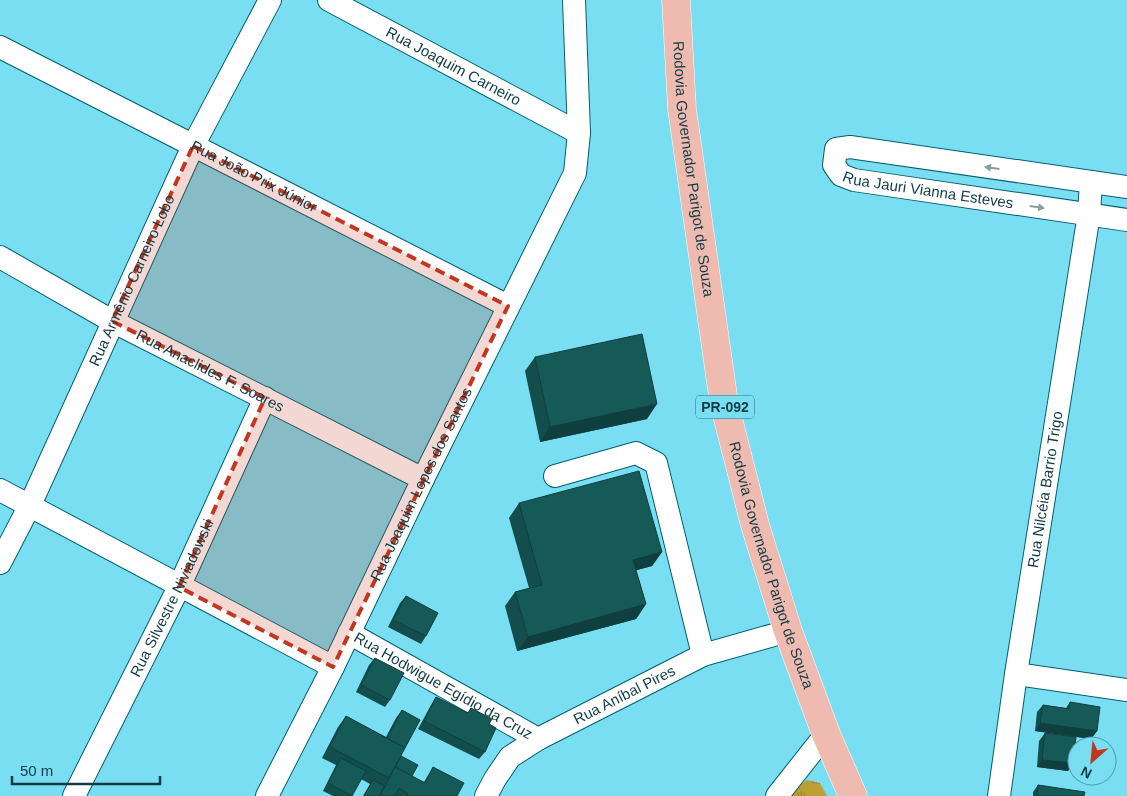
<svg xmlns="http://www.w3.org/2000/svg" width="1127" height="796" font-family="Arial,sans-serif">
	<defs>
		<pattern id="park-tufts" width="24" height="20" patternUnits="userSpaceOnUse" patternTransform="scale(1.25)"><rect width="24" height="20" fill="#be9f36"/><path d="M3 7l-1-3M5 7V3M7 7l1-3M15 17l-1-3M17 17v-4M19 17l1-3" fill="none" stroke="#99832f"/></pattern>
	</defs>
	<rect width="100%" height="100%" fill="#79def2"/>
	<path fill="url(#park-tufts)" d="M807,780L820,783L827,796H791L799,786Z"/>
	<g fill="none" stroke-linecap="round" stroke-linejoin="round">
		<g stroke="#00606e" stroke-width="24">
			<g id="minor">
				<path id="s1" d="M329,0L579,133"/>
				<path id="s2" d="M0,47L508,306"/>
				<path id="s3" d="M1127,187L850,147L836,149L834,165L841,175L854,180L1127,220"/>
				<path id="s4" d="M0,257L112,321L423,479"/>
				<path d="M555,476L636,453L656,463L703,655"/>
				<path d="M0,490L333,667"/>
				<path id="s5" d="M0,563L30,505L193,146L270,0"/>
				<path id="s6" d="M349,633L538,739"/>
				<path d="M1016,674L1127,690"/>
				<path id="s7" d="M74,796L179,587L265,398"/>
				<path id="s8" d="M267,796L333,667L423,479L575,173L579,133L574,0"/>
				<path id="s9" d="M486,796L495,779L510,757L538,739L703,655L788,631"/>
				<path d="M777,796L826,734"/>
				<path id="s10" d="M999,796L1016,674L1089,214L1091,182"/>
			</g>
		</g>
		<g stroke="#fff" stroke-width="29">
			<g id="major">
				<path id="s11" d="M676,0L682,109L724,403L755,525L788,631L826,734L853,796"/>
			</g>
		</g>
		<use href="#minor" stroke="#fff" stroke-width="22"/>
		<use href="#major" stroke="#efbbb1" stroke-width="28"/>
	</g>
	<g fill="#134d4c">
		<path d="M535,357L647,419L540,442L525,371Z"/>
		<path d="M519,503L662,552L652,566L636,570L646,604L636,619L517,651L505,606L515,592L529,588L509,518Z"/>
		<path d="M406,596L426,636L421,644L388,627L400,603Z"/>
		<path d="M375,658L390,700L385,707L356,692L369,665Z"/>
		<path d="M436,697L468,713L471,708L489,724L485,752L479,759L418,729L431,705Z"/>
		<path d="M1070,702L1097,731L1091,739L1035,731L1037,712L1043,705L1066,708Z"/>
		<path d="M402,710L401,756L412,776L424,782L433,767L457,796H363L370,784L361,779L352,796H333L323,791L336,765L322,758L338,727L346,716L386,737L396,718Z"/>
		<path d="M1045,733L1073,763L1068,771L1037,767L1039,741Z"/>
		<path d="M1038,785L1084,796H1033V792Z"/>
	</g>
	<g fill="#0f3f3e">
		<path d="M657,404L647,419L540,442L550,427Z"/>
		<path d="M662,552L652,566L623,574L633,560Z"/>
		<path d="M646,604L636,619L517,651L528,637Z"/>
		<path d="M1040,723L1097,731L1091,739L1035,731Z"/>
		<path d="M1042,760L1073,763L1068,771L1037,767Z"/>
	</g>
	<g fill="#165a58" stroke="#0f3f3e">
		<path d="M642,334L657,404L550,427L535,357Z"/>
		<path d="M639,471L662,552L633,560L646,604L528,637L515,592L542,585L519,503Z"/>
		<path d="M406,596L438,613L426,636L393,620Z"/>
		<path d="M375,658L404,673L390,700L361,685Z"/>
		<path d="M436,697L468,713L471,708L492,719L489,724L496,728L485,752L424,721Z"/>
		<path d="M1070,702L1100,707L1097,731L1040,723L1043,705L1069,709Z"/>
		<path d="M402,710L420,720L405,748L387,738Z"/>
		<path d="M346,716L405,748L389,778L330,747Z"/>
		<path d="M1045,733L1076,737L1073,763L1042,760Z"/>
		<path d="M401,756L418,765L412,776L395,767Z"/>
		<path d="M341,758L366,771L352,796L328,783Z"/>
		<path d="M395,767L425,783L433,767L464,783L457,796H406L408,794L399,788L395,796H380Z"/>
		<path d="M373,780L384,786L379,796H364Z"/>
		<path d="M1038,785L1085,792L1084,796H1037Z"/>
	</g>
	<defs><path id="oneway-solid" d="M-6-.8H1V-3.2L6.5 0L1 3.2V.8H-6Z" transform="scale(1.25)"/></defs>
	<g fill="#879ea2">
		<use href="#oneway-solid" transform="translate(992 168) rotate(-172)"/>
		<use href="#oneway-solid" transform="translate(1037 207) rotate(8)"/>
	</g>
	<path fill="#c23720" fill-opacity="0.2" stroke="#c23720" stroke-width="4" stroke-dasharray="10 6" stroke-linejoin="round" d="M193,146L508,306L333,667L179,587L265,398L112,321Z"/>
	<g text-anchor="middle" stroke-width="5" stroke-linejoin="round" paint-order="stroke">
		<rect fill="#79def2" stroke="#2f6d78" stroke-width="1" x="696" y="395.5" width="58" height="23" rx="4"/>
		<g font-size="14" font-weight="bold" fill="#0f3c44">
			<text x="725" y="412">PR-092</text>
		</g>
		<g font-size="15" fill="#0f3c44" stroke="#79def2">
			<text dy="5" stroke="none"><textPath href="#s1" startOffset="141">Rua Joaquim Carneiro</textPath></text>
			<text dy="5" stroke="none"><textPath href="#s11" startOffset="170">Rodovia Governador Parigot de Souza</textPath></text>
			<text dy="5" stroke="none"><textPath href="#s2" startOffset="285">Rua João Prix Júnior</textPath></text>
			<text dy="5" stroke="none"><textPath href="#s3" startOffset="411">Rua Jauri Vianna Esteves</textPath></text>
			<text dy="5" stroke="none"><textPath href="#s5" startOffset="312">Rua Armênio Carneiro Lobo</textPath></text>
			<text dy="5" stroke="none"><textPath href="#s4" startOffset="239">Rua Anaclides F. Soares</textPath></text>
			<text dy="5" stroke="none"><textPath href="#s8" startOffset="348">Rua Joaquim Lopes dos Santos</textPath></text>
			<text dy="5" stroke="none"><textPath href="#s10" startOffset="310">Rua Nilcéia Barrio Trigo</textPath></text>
			<text dy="5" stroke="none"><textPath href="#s11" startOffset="575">Rodovia Governador Parigot de Souza</textPath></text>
			<text dy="5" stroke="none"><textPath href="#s7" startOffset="221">Rua Silvestre Niviadowski</textPath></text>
			<text dy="5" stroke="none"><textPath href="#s6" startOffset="108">Rua Hodwigue Egídio da Cruz</textPath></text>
			<text dy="5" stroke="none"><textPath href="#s9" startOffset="176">Rua Aníbal Pires</textPath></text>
		</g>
	</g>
	<g transform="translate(1092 761) rotate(207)"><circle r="24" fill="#79def2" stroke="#4f9dac"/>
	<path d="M0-4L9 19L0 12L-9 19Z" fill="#c23720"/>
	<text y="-8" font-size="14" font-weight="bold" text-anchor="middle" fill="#0f3c44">N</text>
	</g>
	<path d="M12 776v8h148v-8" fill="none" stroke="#0f3c44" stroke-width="2.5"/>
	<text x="20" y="776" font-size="15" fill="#0f3c44" stroke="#79def2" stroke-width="4" paint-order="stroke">50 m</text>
</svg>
